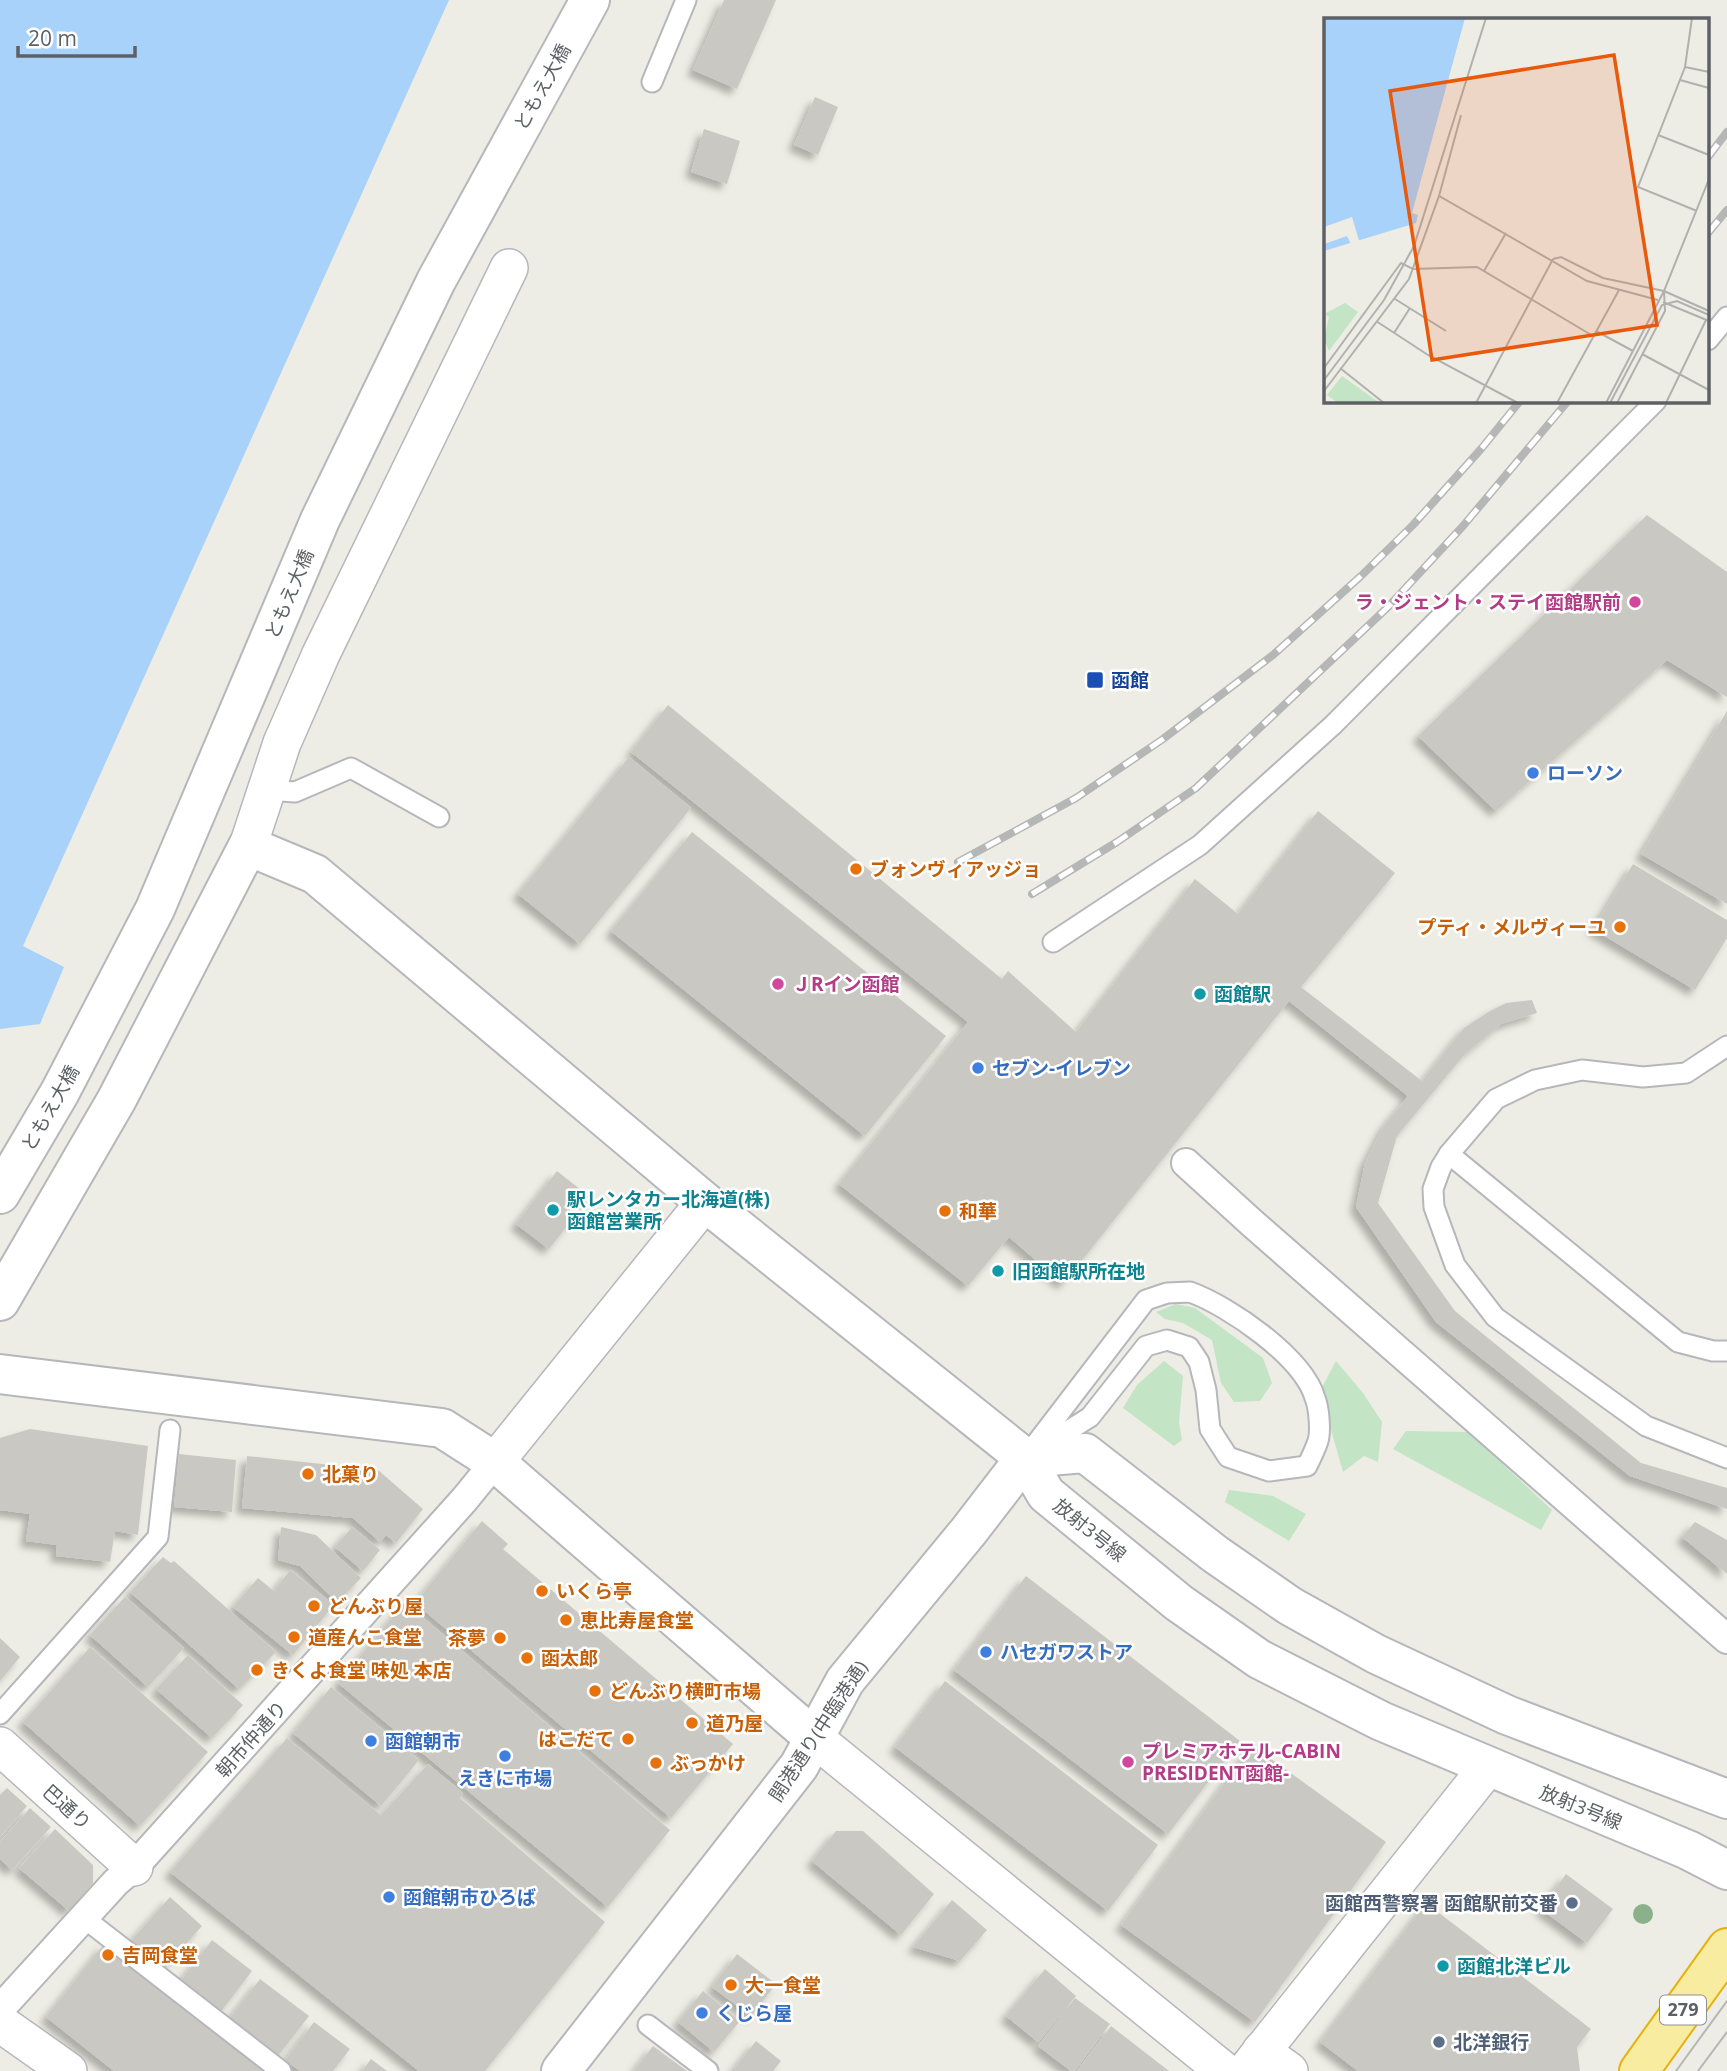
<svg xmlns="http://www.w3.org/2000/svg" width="1727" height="2071" font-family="'Open Sans','Noto Sans JP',sans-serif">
	<defs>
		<filter id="shadow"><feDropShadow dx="-6" dy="6" stdDeviation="3.5" flood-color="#0004"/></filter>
	</defs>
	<rect width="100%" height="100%" fill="#eeede5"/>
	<g fill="#c3e4c5">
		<path d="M1176,1304L1195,1308L1263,1358L1272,1383L1260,1401L1234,1402L1221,1383L1212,1340L1183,1323L1165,1319L1156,1312Z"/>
		<path d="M1164,1361L1183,1376L1179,1422L1182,1440L1174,1446L1123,1408L1137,1385Z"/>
		<path d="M1336,1361L1363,1393L1382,1422L1378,1462L1364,1456L1343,1472L1320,1391Z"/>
		<path d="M1406,1431L1468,1432L1552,1510L1541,1530L1393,1449Z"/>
		<path d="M1229,1490L1273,1496L1306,1514L1289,1541L1225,1502Z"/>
	</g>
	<path fill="#a9d2fa" d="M0,0H449L23,946L64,967L40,1024L0,1029Z"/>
	<g fill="#cac8c2" filter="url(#shadow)">
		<path d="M724,0H776L737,89L693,70Z"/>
		<path d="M815,97L838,107L818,155L794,145Z"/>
		<path d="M704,129L740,141L727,184L691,172Z"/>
		<path d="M1647,515L1727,572V697L1667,660L1496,811L1418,736Z"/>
		<path d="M668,705L1002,979L1008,971L1076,1032L1195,879L1238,914L1318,811L1395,873L1301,987L1422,1081L1464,1028L1490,1011L1506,1003L1532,1000L1537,1013L1501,1024L1464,1055L1397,1136L1378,1203L1455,1311L1641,1463L1727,1488V1509L1630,1476L1436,1322L1356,1207L1365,1163L1384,1126L1408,1096L1289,1001L1063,1284L1009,1237L968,1286L839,1184L968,1022L631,752Z"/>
		<path d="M1727,711V904L1641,854Z"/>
		<path d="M629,757L691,808L580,944L518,894Z"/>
		<path d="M692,832L946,1036L865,1136L611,931Z"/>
		<path d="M1633,864L1727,920V938L1695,990L1593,929Z"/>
		<path d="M557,1171L590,1197L549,1249L516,1224Z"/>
		<path d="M30,1429L148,1446L138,1535L115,1531L110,1562L56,1556L57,1545L26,1541L30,1514L0,1510V1438Z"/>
		<path d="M179,1454L236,1460L232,1512L174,1507Z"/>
		<path d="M247,1456L378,1470L423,1509L396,1543L386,1535L380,1542L353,1518L242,1508Z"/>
		<path d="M482,1521L508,1544L503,1549L733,1744L671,1818L415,1603Z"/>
		<path d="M1695,1522L1727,1540V1574L1682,1537Z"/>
		<path d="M281,1527L316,1535L361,1578L337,1602L300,1566L278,1560Z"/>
		<path d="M352,1527L380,1550L363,1571L335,1547Z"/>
		<path d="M163,1557L171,1563L174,1561L276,1652L239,1689L130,1592Z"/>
		<path d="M290,1570L334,1605L293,1655L233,1607L258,1578L274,1591Z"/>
		<path d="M1026,1576L1240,1741L1168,1834L954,1670Z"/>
		<path d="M125,1597L184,1648L148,1687L90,1635Z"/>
		<path d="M405,1602L670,1830L608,1907L338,1683Z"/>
		<path d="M0,1638L20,1657L0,1681Z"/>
		<path d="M90,1647L208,1752L140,1826L23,1722Z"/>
		<path d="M188,1655L243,1705L212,1738L156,1689Z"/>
		<path d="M945,1681L1158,1845L1108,1911L895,1747Z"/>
		<path d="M331,1687L419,1760L381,1806L293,1733Z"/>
		<path d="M287,1738L381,1815L428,1764L463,1793L460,1798L605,1922L485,2071H419L170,1872Z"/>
		<path d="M1252,1745L1386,1842L1255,2022L1121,1925Z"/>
		<path d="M7,1788L27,1806L0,1837V1795Z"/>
		<path d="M30,1808L51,1827L12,1870L0,1859V1842Z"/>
		<path d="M55,1829L93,1865V1883L69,1911L19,1868Z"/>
		<path d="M836,1831H863L934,1894L901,1935L812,1861Z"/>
		<path d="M1566,1874L1613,1909L1587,1943L1541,1909Z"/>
		<path d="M170,1897L202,1926L161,1972L128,1944Z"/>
		<path d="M952,1900L987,1930L960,1961L913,1947Z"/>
		<path d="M1426,1903L1591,2029L1577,2047L1580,2071H1358L1320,2042Z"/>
		<path d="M212,1940L252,1971L220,2013L179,1983Z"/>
		<path d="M104,1944L265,2071H114L46,2017Z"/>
		<path d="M737,1954L776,1984L751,2016L712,1987Z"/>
		<path d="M1045,1969L1076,1996L1038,2042L1006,2016Z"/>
		<path d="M260,1979L309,2016L278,2056L229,2019Z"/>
		<path d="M703,1991L740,2021L714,2052L678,2022Z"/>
		<path d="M1075,1998L1110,2024L1074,2071H1071L1038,2046Z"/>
		<path d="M314,2022L350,2049L333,2071H300L285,2060Z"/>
		<path d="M1111,2026L1169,2071H1077Z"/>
		<path d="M756,2041L781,2061L773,2071H736L734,2069Z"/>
		<path d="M653,2046L687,2071H634Z"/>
		<path d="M371,2059L387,2071H362Z"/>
	</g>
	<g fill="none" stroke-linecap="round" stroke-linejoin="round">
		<g stroke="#b5b7bb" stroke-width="23">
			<g id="service">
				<path d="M652,82L686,0"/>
				<path d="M1708,340L1727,317"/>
				<path d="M267,790L295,792L351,768L439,817"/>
				<path d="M1053,942L1200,845L1333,725L1656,401"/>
				<path d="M1727,1046L1686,1073L1643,1077L1582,1070L1535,1080L1496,1099L1449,1154L1441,1167L1433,1189L1434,1207L1455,1265L1495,1317L1646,1426L1727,1458"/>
				<path d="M1449,1154L1678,1342L1713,1351H1727"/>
				<path d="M1190,1292C1229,1306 1303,1357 1315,1398C1319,1408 1321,1431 1318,1441C1315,1450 1311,1458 1307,1466L1269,1471L1228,1457L1210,1429L1206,1390L1199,1362L1189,1347L1167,1340L1146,1346L1090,1417L1025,1458L1146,1300L1167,1293Z"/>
				<path d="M0,1714L158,1537L170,1430"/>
				<path d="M84,1918L281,2071"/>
				<path d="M648,2025L708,2071"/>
			</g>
		</g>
		<g stroke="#b5b7bb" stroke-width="32">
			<g id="pedestrian">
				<path d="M1186,1163L1252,1223L1727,1639"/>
				<path d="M0,2009L116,1882L134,1867L464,1500L495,1462"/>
			</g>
		</g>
		<g stroke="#b5b7bb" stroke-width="40">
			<g id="minor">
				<path d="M248,846L282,743L321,654L509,268"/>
				<path d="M495,1462L705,1202"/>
				<path d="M813,1737L1224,2071"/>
				<path d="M0,1746L134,1867"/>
				<path d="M0,2023L68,2071"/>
				<path d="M1261,2051L1289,2071"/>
				<path d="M1246,2071L1487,1768"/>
			</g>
		</g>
		<g stroke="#b5b7bb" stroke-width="42">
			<g id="tertiary">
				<path d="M0,1194L60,1092L155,909L320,520L436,281L590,0"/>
				<path d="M0,1301L117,1099L248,846L315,874L705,1202L1025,1458L1046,1494L1179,1603L1259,1659L1381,1721L1688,1850L1727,1870"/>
				<path d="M0,1374L442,1428L495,1462L813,1737"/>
				<path d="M1025,1458L1085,1453L1215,1554L1290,1606L1376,1654L1507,1715L1727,1799"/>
				<path d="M561,2071L799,1766L845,1681L968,1532L1025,1458"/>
			</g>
		</g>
		<g stroke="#e6b10d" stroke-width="42">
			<path id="trunk" d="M1639,2071L1727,1948"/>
		</g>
		<use href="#service" stroke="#fff" stroke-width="19"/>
		<use href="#pedestrian" stroke="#fff" stroke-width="28"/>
		<use href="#minor" stroke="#fff" stroke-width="37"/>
		<use href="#tertiary" stroke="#fff" stroke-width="38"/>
		<use href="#trunk" stroke="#f8eca1" stroke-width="38"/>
		<g stroke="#b5b6b6" stroke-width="2">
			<path d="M1676,2071L1727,2001"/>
			<path d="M1698,2071L1727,2032"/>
		</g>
		<g stroke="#b5b6b6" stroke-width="8">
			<g id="rail">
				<path d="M1708,157L1727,132"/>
				<path d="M1708,233L1727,210"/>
				<path d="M958,862L1076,798L1163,739L1273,655L1361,576L1413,525L1481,449L1520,401"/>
				<path d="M1032,894L1117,842L1196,788L1388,607L1463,526L1568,401"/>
			</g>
		</g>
		<use href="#rail" stroke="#fff" stroke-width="5" stroke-dasharray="16" stroke-linecap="butt"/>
	</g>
	<circle fill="#8ab18a" cx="1643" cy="1914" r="10"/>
	<g fill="#d1479c" stroke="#fff" stroke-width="2.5">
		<circle cx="1635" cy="602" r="7"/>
		<circle cx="778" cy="984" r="7"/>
		<circle cx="1128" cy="1762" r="7"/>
	</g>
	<rect fill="#1a4fb4" stroke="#fff" stroke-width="2.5" x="1086" y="671" width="18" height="18" rx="3.5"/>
	<g fill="#3f7fe0" stroke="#fff" stroke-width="2.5">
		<circle cx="1533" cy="773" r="7"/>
		<circle cx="978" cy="1068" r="7"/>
		<circle cx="986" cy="1652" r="7"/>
		<circle cx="371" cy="1741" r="7"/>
		<circle cx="505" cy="1756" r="7"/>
		<circle cx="389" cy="1897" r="7"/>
		<circle cx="702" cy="2013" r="7"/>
	</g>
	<g fill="#e8710a" stroke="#fff" stroke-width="2.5">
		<circle cx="856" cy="869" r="7"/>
		<circle cx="1620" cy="927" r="7"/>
		<circle cx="945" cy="1211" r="7"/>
		<circle cx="308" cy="1474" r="7"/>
		<circle cx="542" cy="1591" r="7"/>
		<circle cx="314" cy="1606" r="7"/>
		<circle cx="566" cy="1620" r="7"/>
		<circle cx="294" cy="1637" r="7"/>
		<circle cx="500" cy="1638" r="7"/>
		<circle cx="527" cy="1658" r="7"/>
		<circle cx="257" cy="1670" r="7"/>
		<circle cx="595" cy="1691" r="7"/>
		<circle cx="692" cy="1723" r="7"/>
		<circle cx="628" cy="1739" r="7"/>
		<circle cx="656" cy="1763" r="7"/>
		<circle cx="108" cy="1955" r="7"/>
		<circle cx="731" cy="1985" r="7"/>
	</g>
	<g fill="#0f9aa8" stroke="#fff" stroke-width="2.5">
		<circle cx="1200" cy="994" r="7"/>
		<circle cx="553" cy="1210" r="7"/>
		<circle cx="998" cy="1271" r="7"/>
		<circle cx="1443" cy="1966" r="7"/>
	</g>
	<g fill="#5c6f8a" stroke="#fff" stroke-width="2.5">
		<circle cx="1572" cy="1903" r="7"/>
		<circle cx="1439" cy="2042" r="7"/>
	</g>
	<g text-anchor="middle" stroke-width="5" stroke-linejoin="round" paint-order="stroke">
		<rect fill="#fff" stroke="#8e9093" stroke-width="2" x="1660" y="1995.5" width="46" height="29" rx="5"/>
		<g font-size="18" font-weight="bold" fill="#5d6065">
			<text x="1683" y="2016">279</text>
		</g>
		<g font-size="19" fill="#5d6065" stroke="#fff">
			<text transform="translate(542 87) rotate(-61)" y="7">ともえ大橋</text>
			<text transform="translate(289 594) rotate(-67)" y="7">ともえ大橋</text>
			<text transform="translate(50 1108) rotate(-60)" y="7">ともえ大橋</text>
			<text transform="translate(1090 1530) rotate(39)" y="7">放射3号線</text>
			<text transform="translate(818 1731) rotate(-57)" y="7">開港通り(中臨港通)</text>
			<text transform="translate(251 1739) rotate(-48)" y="7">朝市仲通り</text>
			<text transform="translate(67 1807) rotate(42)" y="7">巴通り</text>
			<text transform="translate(1581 1807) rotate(22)" y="7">放射3号線</text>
		</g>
		<g font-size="19" font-weight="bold" fill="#b23c85" stroke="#fff" text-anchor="start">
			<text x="1621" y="609" text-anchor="end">ラ・ジェント・ステイ函館駅前</text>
			<text x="792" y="991">ＪRイン函館</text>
			<text x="1142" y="1758">プレミアホテル-CABIN<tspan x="1142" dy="22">PRESIDENT函館-</tspan></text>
		</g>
		<g font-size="19" font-weight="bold" fill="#164399" stroke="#fff" text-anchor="start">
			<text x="1111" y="687">函館</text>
		</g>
		<g font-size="19" font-weight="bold" fill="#366cbe" stroke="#fff" text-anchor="start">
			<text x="1547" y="780">ローソン</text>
			<text x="992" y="1075">セブン-イレブン</text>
			<text x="1000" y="1659">ハセガワストア</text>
			<text x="385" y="1748">函館朝市</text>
			<text x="505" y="1785" text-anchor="middle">えきに市場</text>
			<text x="403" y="1904">函館朝市ひろば</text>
			<text x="716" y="2020">くじら屋</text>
		</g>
		<g font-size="19" font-weight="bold" fill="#c56008" stroke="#fff" text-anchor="start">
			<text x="870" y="876">ブォンヴィアッジョ</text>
			<text x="1606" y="934" text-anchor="end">プティ・メルヴィーユ</text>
			<text x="959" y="1218">和華</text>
			<text x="322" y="1481">北菓り</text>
			<text x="556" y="1598">いくら亭</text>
			<text x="328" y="1613">どんぶり屋</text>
			<text x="580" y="1627">恵比寿屋食堂</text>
			<text x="308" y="1644">道産んこ食堂</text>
			<text x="486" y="1645" text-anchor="end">茶夢</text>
			<text x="541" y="1665">函太郎</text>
			<text x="271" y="1677">きくよ食堂 味処 本店</text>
			<text x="609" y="1698">どんぶり横町市場</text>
			<text x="706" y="1730">道乃屋</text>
			<text x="614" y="1746" text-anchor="end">はこだて</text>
			<text x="670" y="1770">ぶっかけ</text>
			<text x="122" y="1962">吉岡食堂</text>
			<text x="745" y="1992">大一食堂</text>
		</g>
		<g font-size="19" font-weight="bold" fill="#0d838f" stroke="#fff" text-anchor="start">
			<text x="1214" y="1001">函館駅</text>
			<text x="567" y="1206">駅レンタカー北海道(株)<tspan x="567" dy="22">函館営業所</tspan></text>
			<text x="1012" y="1278">旧函館駅所在地</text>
			<text x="1457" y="1973">函館北洋ビル</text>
		</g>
		<g font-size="19" font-weight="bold" fill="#4e5e75" stroke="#fff" text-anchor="end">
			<text x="1558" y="1910">函館西警察署 函館駅前交番</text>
			<text x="1453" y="2049" text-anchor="start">北洋銀行</text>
		</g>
	</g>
	<g transform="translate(1324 18)">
		<rect width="385" height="385" fill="#eeede5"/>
		<path d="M21,285L34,294L5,333L0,321L5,299L0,296ZM18,358L56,385H14L3,377Z" fill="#c3e4c5"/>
		<path d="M0,0H141L88,195L94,197L92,205L0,233Z" fill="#a9d2fa"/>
		<path d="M28,199L36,226L28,228L23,218L0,226V209Z" fill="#eeede5"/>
		<path fill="none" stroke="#b0b1ae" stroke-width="2" d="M368,0L361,49L314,169L373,193M361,49L385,54M356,62L385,70M334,117L385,137M115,178L137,97M229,241L237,239L279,260L340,273M160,253L182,215M340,273L385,293M71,281L122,313M339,284L385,303M52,303L104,337L194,385M272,313L309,333M70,315L86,290M318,336L385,372M0,350L77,245L89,251L153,249L269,318M16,350L60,385M0,362L60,282L90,228L162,0M0,373L85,261L115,178L263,263L334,282M152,385L229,241M233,385L295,272M282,385L340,273L385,161M286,385L338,287L353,283L385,297M293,385L341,293L340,273M342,385L382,302"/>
		<path fill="#e8590c" fill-opacity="0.15" stroke="#e8590c" stroke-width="3.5" d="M290,37L333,307L108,342L66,73Z"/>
		<rect width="385" height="385" fill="none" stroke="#5d6065" stroke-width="3.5"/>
	</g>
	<path d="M18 46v10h117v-10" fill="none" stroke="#5d6065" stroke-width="3.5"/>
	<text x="28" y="46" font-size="21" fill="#5d6065" stroke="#ffffff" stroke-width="5" paint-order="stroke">20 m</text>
</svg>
